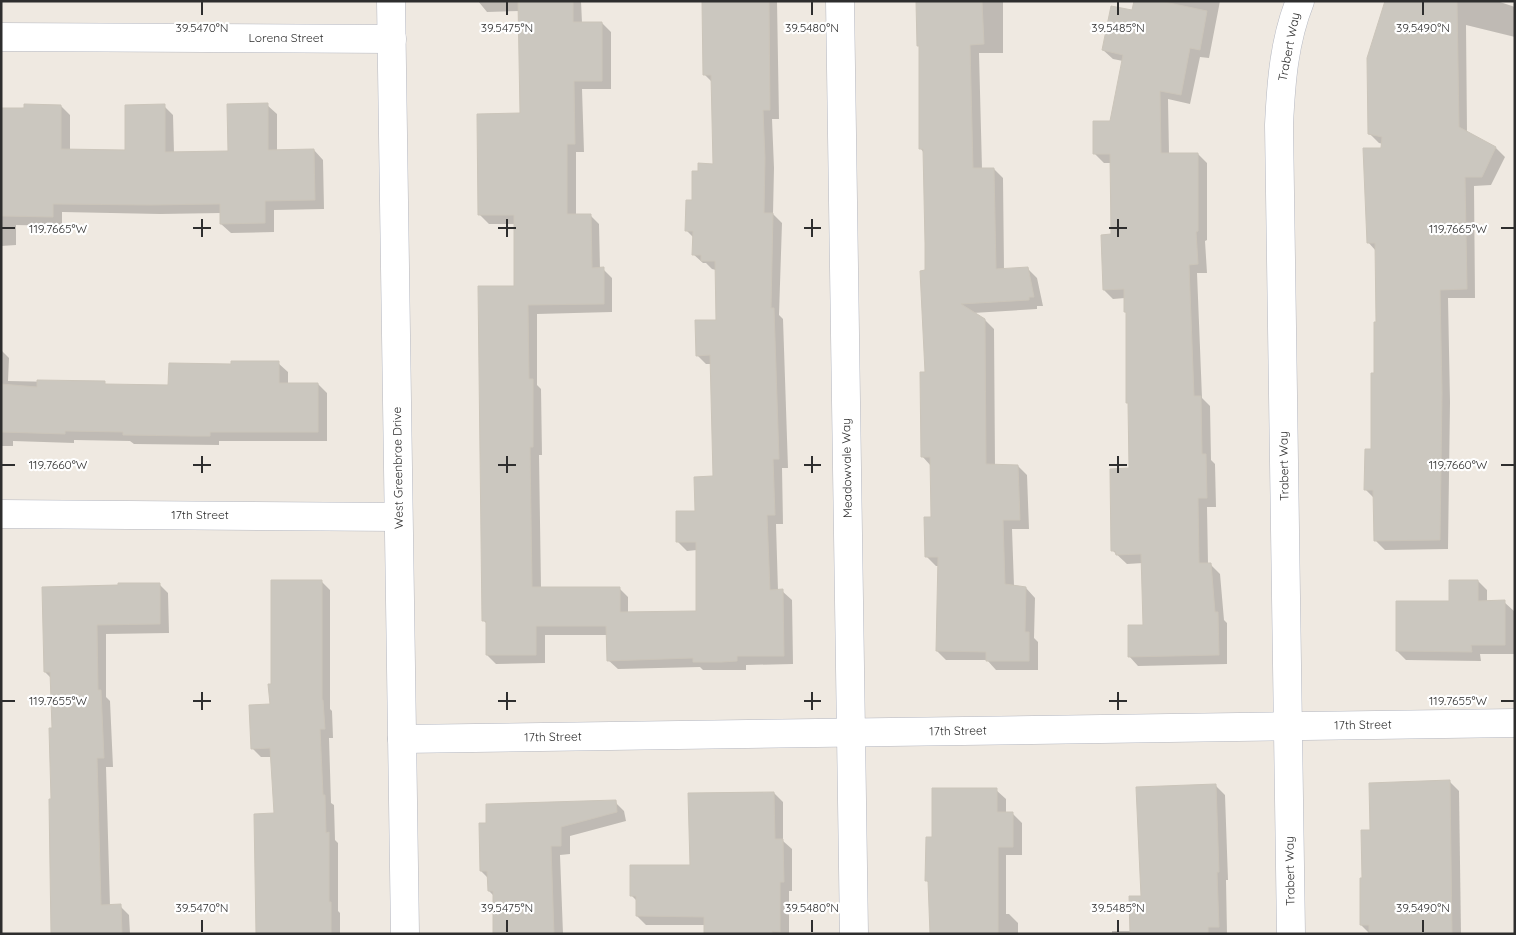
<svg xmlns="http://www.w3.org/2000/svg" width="1516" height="935" font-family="Quicksand,sans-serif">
	<rect width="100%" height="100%" fill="#efe9e1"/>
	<g fill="#0003">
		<path d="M478,1H581L582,23H602L611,32V89H582L584,152H576V215H590L599,224L600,269H603L612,278V312L537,314V385L541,389L542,455H539L541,588H619L628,597V613L697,612V550L687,551L678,542L697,512L714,478L712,364H706L697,355L717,321L716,270L712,269L706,263H703L693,254L694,238L686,230L699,173L714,165L712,82L705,75L703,1H777L779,119H772L774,168L773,214L782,223L779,315L783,319L788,468H782L783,524H776L778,591H782L792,600L793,664L746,665V670H703L700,667L618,669L608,660V635H545V663L496,664L487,655V624L483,620L516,287V224H489L480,215L521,114L520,11L487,12Z"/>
		<path d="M917,1H1003V53H979L982,169H994L1003,178L1004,270L1028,269L1037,278L1043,306H1037V309L973,313L985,320L994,329L995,466H1018L1027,475L1029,529H1012L1014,586L1026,588L1035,598L1034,638L1038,642V670H996L987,660H946L937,651L939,566H936L927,557L933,518L931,466L922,456L926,374L927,272L924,153L921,149L920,47Z"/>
		<path d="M1135,1H1220L1209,58L1200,57L1190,104L1168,99L1169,154H1198L1207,163V240L1205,241L1207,273H1197L1202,398L1210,406L1211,460L1215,464L1216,507H1207L1208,564H1210L1220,574L1224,620L1227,623V664L1138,666L1129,656L1144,626L1143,563L1127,564L1112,550L1130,470L1128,314L1125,312V298L1113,299L1104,290L1112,236L1111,163H1104L1095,154L1111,122L1123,61L1113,59L1103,50L1134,12Z"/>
		<path d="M1386,1H1497L1515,7V37L1466,25L1467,133L1496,148L1505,157L1491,185L1474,186L1475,298H1448L1450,402L1448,549L1385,550L1376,541L1375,499L1365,489L1372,450L1377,323L1376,251L1368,242L1383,144L1379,143L1370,134Z"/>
		<path d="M267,105L277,114V151L314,150L323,160L324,209L274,210V232L231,233L221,224V213L160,214L62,212V226L16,225V245L1,246V109L61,106L70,115V150L126,151L164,106L173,115L174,153L229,152Z"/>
		<path d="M1,350L9,358L8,381L104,383L107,386H169L232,365L278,363L288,372V384H318L327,393V441H219V445L134,444L130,441L74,440V443L13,441V446H1Z"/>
		<path d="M321,581L330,590V709L332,711L333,738H329L331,803L334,805L335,840L338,843V911L340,913V934H257L275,815L272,757H261L252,748L271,705L272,685Z"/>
		<path d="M1478,581L1487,590V602H1504L1514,611V654H1480L1481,661L1406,660L1397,651L1450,602Z"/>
		<path d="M159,584L168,593L169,633L106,634V697L110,701L113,767H106L110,906H120L129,915L130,934H52L53,729L51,678L45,672L44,588Z"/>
		<path d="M1450,782L1459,791L1461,934H1370L1361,925L1364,879L1371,831Z"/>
		<path d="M1216,786L1225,795L1228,880H1226L1227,934H1112V931H1131L1142,897Z"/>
		<path d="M996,790L1006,799V813H1012L1022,823V855H1006V914H1009L1018,923V934H931L930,884L926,880L933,838Z"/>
		<path d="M774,793L783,802V841L792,849V891H789V934H706V925H646L637,916V901L631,895L691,866Z"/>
		<path d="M615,802L624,811L626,821L570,836V854L560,855L563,934H495L494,896L489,891L488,878L481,871L480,824Z"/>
	</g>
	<g fill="#cbc7bf" stroke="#cbc5ba">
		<path d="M518,1H573V22H602V81H574L575,144H567V214H591L592,268L604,267V304L528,305L529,379H533V447H530L532,587H620V612L696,611V542H676V511H695L694,477L713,476L710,355L696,356L695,320H716L715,261H701V255H692L693,231H685L686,200H692V171H698V163L713,164L711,75H703L702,1H769L770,110H763L765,158L764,213H773L771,308H774L779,459H773L775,515H767L770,590L783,589L784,656H737V661L722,662H693V658L607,661L606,626H536V655H486V621H482L478,286H514V215H478L477,114L520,113Z"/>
		<path d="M916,1H982L984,44L970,45L973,168H994L996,269L1028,267L1034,297H1029V300L961,304L985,319L986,464L1018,465L1020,520H1003L1005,584L1026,587L1025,632H1029V661H986V652L936,651L938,557H925L924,517H931L930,457H921L920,372H925L920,271L925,270V243L923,149H919V46H917Z"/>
		<path d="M1134,1H1160L1207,11L1200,50L1190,48L1181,95L1160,91L1161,153H1198V231L1196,232L1198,264L1189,265L1194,396H1201L1202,454H1206L1207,498H1198L1199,563H1211L1215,612H1218L1219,655L1128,657V625H1143L1141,554L1116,555L1115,551H1111L1110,469L1129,468L1128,403H1126V312H1124V289L1103,290L1101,235L1111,234L1110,154H1093V121H1110L1123,55L1102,50L1111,6L1132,10Z"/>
		<path d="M1385,1H1457L1459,127L1496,147L1482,177H1465L1467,289L1440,290L1442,392L1440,540L1374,541L1373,490H1364L1365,449H1371V373H1374V322H1376L1375,243H1367L1363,148H1381L1382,137L1368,134L1367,58Z"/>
		<path d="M268,103V150L314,149L315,200L265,201V223L220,224V204L150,205L53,204V217L1,216V108H24V104L61,105V149L125,150V105L165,104V152L228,151L227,104Z"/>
		<path d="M231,361H279V383H318V432H210V436H190L123,435V432L65,431V434L1,432V384L37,387V380L105,381V384L168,385L169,363L231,364Z"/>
		<path d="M271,580H322V700H323L325,729H320L323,795H325L326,833L329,832V902H331V934H256L254,814L274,813L270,748L251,749L249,705L270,704L268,684H271Z"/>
		<path d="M1449,580H1478V601L1505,600V645H1471L1472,652L1396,651V601H1449Z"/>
		<path d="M118,583H160V624L97,625L98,690H101L104,758H97L101,905L121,904L122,934H51L49,799H51L49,728H52L50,672H44L42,587L118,585Z"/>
		<path d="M1450,780L1452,934H1369V925H1360V878H1362L1361,830H1370L1369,783Z"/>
		<path d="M1216,784L1219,872H1217L1219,927H1208V934H1130L1129,896H1141L1136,787Z"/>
		<path d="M932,788H997V812H1013V847H998V934H930L928,881H925L926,837H932Z"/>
		<path d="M774,792L775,839H783L784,882H780V932L772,931V934H704V917L636,916V896H630V865H690L688,793Z"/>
		<path d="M616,800L617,812L561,827V846H551L554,934H493V891H488L487,871H480L479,823H486V804Z"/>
	</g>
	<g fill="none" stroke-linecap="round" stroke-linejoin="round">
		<g stroke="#b4b7c1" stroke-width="29">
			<g id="minor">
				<path d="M391,1L405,934"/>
				<path d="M840,1L854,934"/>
				<path d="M1,37L392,39"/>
				<path d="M1,514L398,517"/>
				<path d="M402,739L1515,723"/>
				<path d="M1291,934L1279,125C1281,83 1284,41 1300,1"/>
			</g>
		</g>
		<use href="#minor" stroke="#fff" stroke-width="28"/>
	</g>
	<path fill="none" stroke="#2e2e2e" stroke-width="2" d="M202,2V15M507,2V15M812,2V15M1118,2V15M1423,2V15M202,219V237M507,219V237M812,219V237M1118,219V237M2,228H15M193,228H211M498,228H516M804,228H821M1109,228H1127M1501,228H1514M202,456V473M507,456V473M812,456V473M1118,456V473M2,465H15M193,465H211M498,465H516M804,465H821M1109,465H1127M1501,465H1514M202,692V710M507,692V710M812,692V710M1118,692V710M2,701H15M193,701H211M498,701H516M804,701H821M1109,701H1127M1501,701H1514M202,920V932M507,920V932M812,920V932M1118,920V932M1423,920V932"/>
	<g text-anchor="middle" stroke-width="4.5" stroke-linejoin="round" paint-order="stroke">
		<g font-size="12" fill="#2e2e2e" stroke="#fff">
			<text x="286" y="42">Lorena Street</text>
			<text transform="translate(1289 47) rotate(-79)" y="4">Trabert Way</text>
			<text transform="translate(1284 466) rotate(-91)" y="4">Trabert Way</text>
			<text transform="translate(398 468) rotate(-91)" y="4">West Greenbrae Drive</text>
			<text transform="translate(847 468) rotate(-91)" y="4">Meadowvale Way</text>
			<text x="200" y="519">17th Street</text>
			<text transform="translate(1363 725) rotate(-1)" y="4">17th Street</text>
			<text transform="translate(958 731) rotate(-1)" y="4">17th Street</text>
			<text transform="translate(553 737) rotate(-1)" y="4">17th Street</text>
			<text transform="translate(1290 871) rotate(-91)" y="4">Trabert Way</text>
		</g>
	</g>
	<g font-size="12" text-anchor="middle" fill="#2e2e2e" stroke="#fff" stroke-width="4.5" stroke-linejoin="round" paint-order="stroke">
		<text x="202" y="32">39.5470°N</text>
		<text x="507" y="32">39.5475°N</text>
		<text x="812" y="32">39.5480°N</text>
		<text x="1118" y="32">39.5485°N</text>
		<text x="1423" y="32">39.5490°N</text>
		<text x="1458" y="233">119.7665°W</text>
		<text x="58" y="233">119.7665°W</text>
		<text x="1458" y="469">119.7660°W</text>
		<text x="58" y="469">119.7660°W</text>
		<text x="1458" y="705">119.7655°W</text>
		<text x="58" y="705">119.7655°W</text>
		<text x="202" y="912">39.5470°N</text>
		<text x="507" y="912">39.5475°N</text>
		<text x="812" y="912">39.5480°N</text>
		<text x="1118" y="912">39.5485°N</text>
		<text x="1423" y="912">39.5490°N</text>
	</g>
	<rect width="1516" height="935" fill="none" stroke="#2e2e2e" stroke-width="5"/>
</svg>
